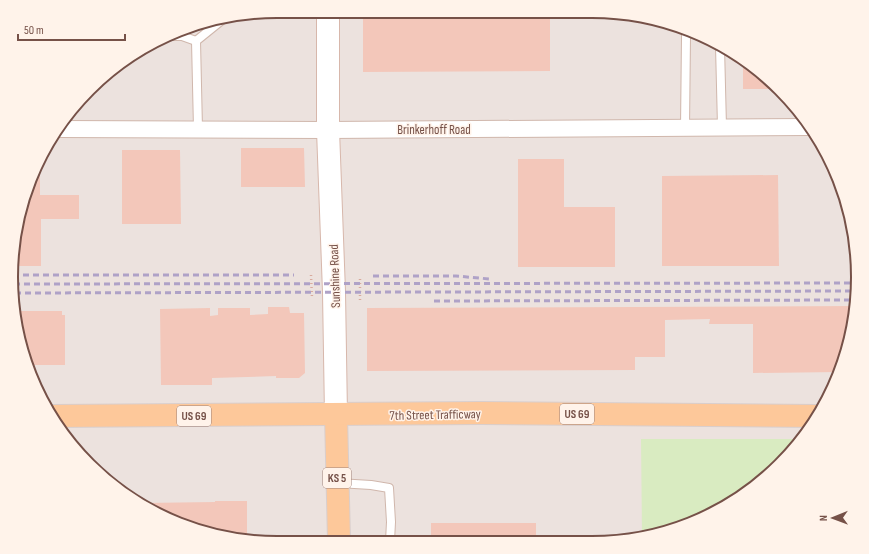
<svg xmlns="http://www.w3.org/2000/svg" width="869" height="554" font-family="'Sofia Sans Condensed',sans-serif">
	<rect width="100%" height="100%" fill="#fdefe3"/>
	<path fill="#ece2de" d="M277,11L627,13L709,38L767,77L803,115L830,159L849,208L857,259L856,311L844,362L822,410L792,452L754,488L709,516L661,534L609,542L243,541L175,523L102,477L56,425L20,346L12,260L25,191L66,115L129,56L192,25Z"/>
	<path fill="#d9ebc1" d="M641,439H802L792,452L754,488L709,516L661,534L642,537Z"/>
	<g fill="#f3c7ba">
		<path d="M363,12L550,13V71L363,72Z"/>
		<path d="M743,61L767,77L778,89H743Z"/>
		<path d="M241,148H304L305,187H241Z"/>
		<path d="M122,150H180L181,224H122Z"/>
		<path d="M518,159H564V207H615V267H518Z"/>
		<path d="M40,163V195H79V219H41V266H12V260L25,191Z"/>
		<path d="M778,175L779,266H662V176Z"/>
		<path d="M856,306V311L844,362L839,372L753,373V324H709L710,319L665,320V357H635V370L367,371V308Z"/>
		<path d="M268,307H289L290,313H304L305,373L299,378H276V376L212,378V385H161L160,309L210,308V316L218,315V308H250V315L268,314Z"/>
		<path d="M17,311H62V315H65V365H29L20,346Z"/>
		<path d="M215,501H247V541H243L175,523L143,503L215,502Z"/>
		<path d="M431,523H536V536H550V542H431Z"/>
	</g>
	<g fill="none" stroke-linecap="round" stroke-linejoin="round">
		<g stroke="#d0b7ac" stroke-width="10">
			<g id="lane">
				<path d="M170,36H182L196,41"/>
				<path d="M720,46L722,127"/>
				<path d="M685,128L686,36L687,32"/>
				<path d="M198,129L196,41L222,20"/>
				<path d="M338,483L371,485L389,488L391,522L390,541"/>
			</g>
		</g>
		<g stroke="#d0b7ac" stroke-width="18">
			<path id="street" d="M58,129L328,130L810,127"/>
		</g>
		<g stroke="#d7b7ab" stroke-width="24">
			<path id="secondary" d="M328,11V130L334,292L336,415"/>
		</g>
		<g stroke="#d9cecc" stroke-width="24">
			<g id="primary">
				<path d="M336,415L339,541"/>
				<path d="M52,416L481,413L818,416"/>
			</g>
		</g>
		<g stroke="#d8aa9d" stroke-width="2.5" stroke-dasharray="1 3" stroke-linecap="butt">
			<path d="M311,275L312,298"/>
			<path d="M360,300V278"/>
		</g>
		<use href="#lane" stroke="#fff" stroke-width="8"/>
		<use href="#street" stroke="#fff" stroke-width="16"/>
		<use href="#secondary" stroke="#fff" stroke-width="22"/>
		<use href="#primary" stroke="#fdc89a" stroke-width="22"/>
		<g stroke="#afa2c7" stroke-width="3" stroke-dasharray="6 4" stroke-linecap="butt">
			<path d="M13,275H294"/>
			<path d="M373,276H456L490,279"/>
			<path d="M14,284L857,283"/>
			<path d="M15,293L856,291"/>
			<path d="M434,301L856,300"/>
			<path d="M543,539V542"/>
		</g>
	</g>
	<g text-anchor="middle" stroke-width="3" stroke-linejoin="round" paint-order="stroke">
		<g fill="#fff3ea" stroke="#9f8279" stroke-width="1">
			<rect x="560" y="404" width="34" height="20" rx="3"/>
			<rect x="177" y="406" width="34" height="20" rx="3"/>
			<rect x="323" y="468" width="28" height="20" rx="3"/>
		</g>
		<g font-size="12" font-weight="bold" fill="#765148">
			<text x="577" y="418">US 69</text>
			<text x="194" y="420">US 69</text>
			<text x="337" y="482">KS 5</text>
		</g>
		<g font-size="13" fill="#765148" stroke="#fff3ea">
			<text x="434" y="134">Brinkerhoff Road</text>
			<text transform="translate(334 276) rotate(-92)" y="5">Sunshine Road</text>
			<text transform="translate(435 414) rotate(-1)" y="5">7th Street Trafficway</text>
		</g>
	</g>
	<path d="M0 0H869V554H0ZM277 18H592A259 259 0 0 1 851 277V277A259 259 0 0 1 592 536H277A259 259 0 0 1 18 277V277A259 259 0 0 1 277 18Z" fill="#fff3ea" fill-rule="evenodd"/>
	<path fill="none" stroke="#765148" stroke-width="2" d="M277 18H592A259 259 0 0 1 851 277V277A259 259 0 0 1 592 536H277A259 259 0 0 1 18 277V277A259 259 0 0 1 277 18Z"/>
	<g transform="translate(833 518) rotate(269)" stroke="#fff3ea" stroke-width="3" paint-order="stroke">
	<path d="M0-3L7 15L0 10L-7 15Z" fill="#765148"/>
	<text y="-6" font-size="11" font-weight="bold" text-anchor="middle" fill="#765148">N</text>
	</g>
	<path d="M18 34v6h107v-6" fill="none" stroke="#765148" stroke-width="2"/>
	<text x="24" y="34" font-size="12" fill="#765148" stroke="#fff3ea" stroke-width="3" paint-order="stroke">50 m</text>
</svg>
